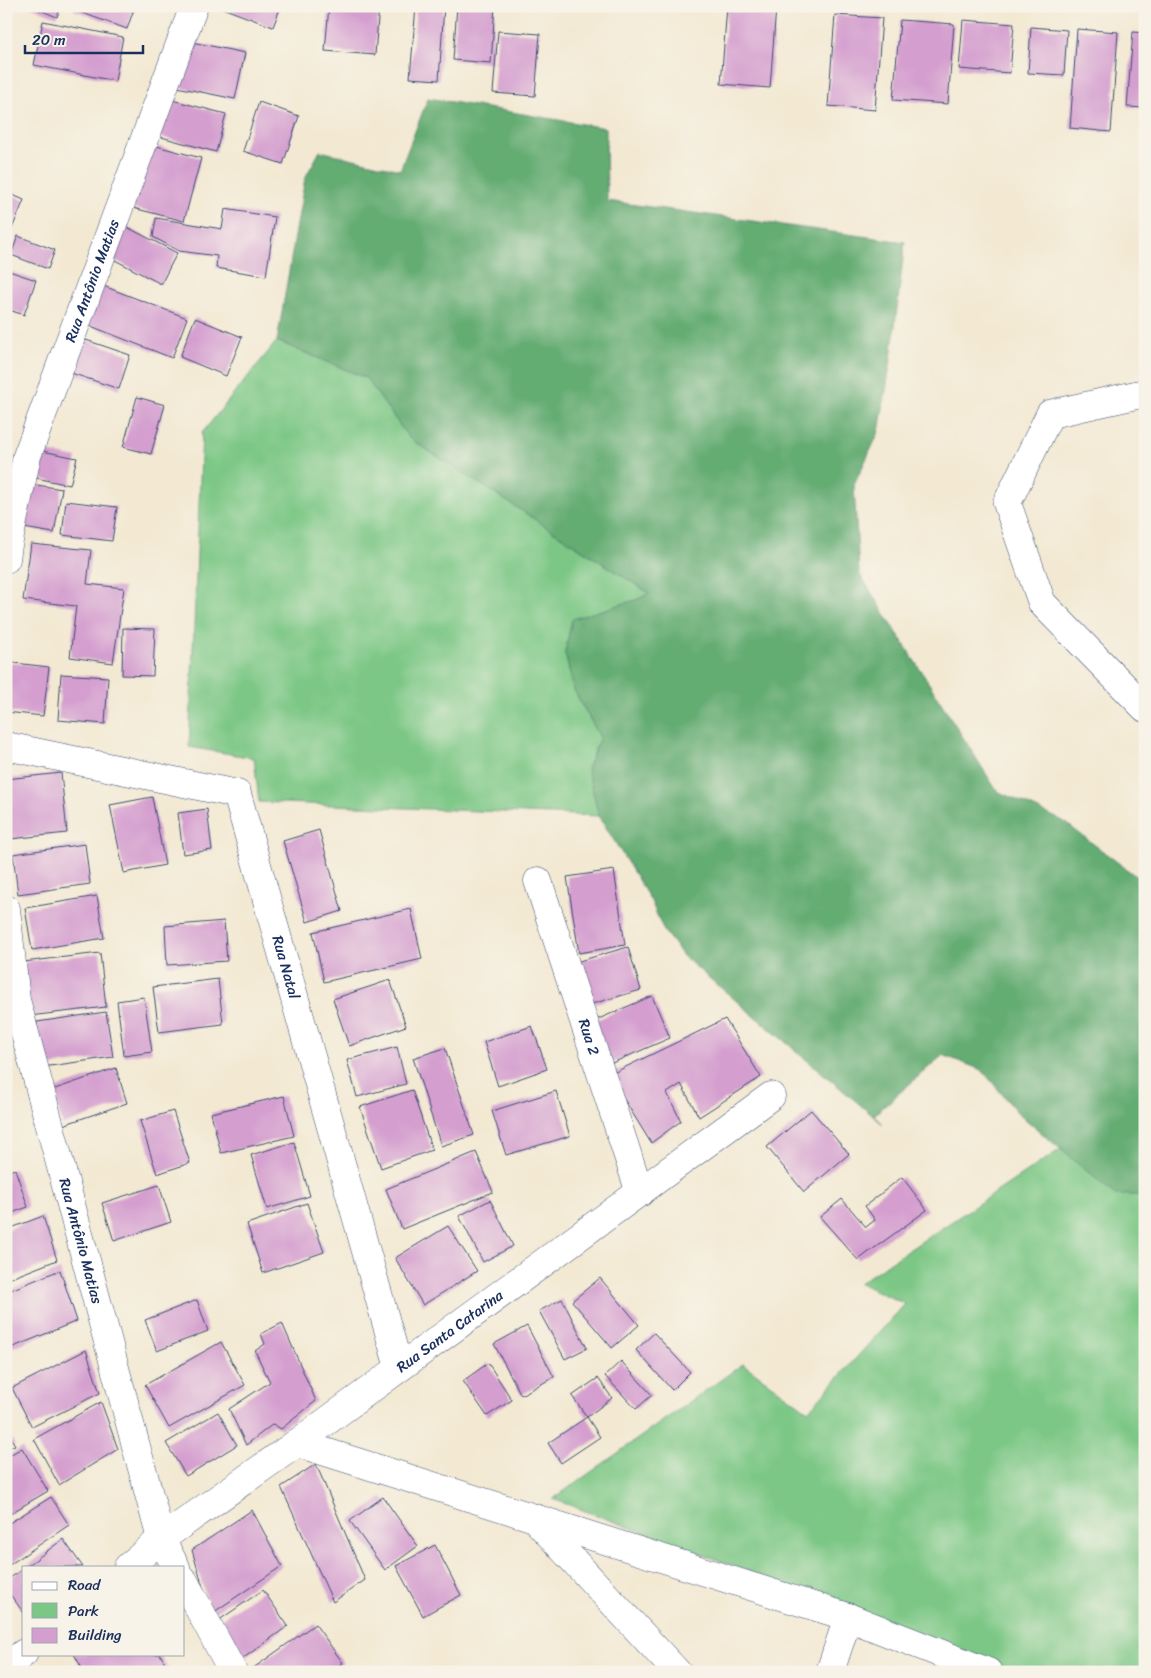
<svg xmlns="http://www.w3.org/2000/svg" width="1151" height="1678" font-family="Sriracha,sans-serif">
	<rect width="100%" height="100%" fill="#f7f3e8"/>
	<filter id="ink" filterUnits="userSpaceOnUse"><feTurbulence type="fractalNoise" baseFrequency=".02" numOctaves="2"/><feDisplacementMap in="SourceGraphic" scale="10" xChannelSelector="R" yChannelSelector="G"/><feConvolveMatrix kernelMatrix="1 2 1 2 8 2 1 2 1" color-interpolation-filters="sRGB"/></filter>
	<filter id="wash" filterUnits="userSpaceOnUse"><feTurbulence type="fractalNoise" baseFrequency=".0096" numOctaves="4" result="noise"/><feDisplacementMap in="SourceGraphic" scale="20" xChannelSelector="R" yChannelSelector="G"/><feGaussianBlur stdDeviation="1.12" result="paint"/><feColorMatrix in="noise" values="0 0 0 0 0 0 0 0 0 0 0 0 0 0 0 0 0 1.4 0 .05"/><feComposite in="paint" operator="in"/></filter>
	<g filter="url(#wash)">
		<rect width="100%" height="100%" fill="#f3e9d3"/>
		<g fill="#7bc785" stroke="#4b7b72">
			<path d="M277,341L366,378L409,438L649,593L639,599L572,620L565,653L574,690L600,737L588,769L599,816L259,802L254,758L189,747L202,433Z"/>
			<path d="M1061,1149L1115,1194L1145,1195V1672H1020L553,1499L743,1364L808,1411L905,1304L859,1283Z"/>
		</g>
		<path fill="#64ac72" stroke="#406e68" d="M428,98L606,128L607,201L905,242L891,359L879,432L854,485L859,573L997,791L1063,821L1145,883V1195H1115L1018,1113L982,1070L943,1055L874,1115L883,1124L684,957L664,931L651,901L599,816L587,769L600,737L574,690L565,653L572,619L639,599L649,593L409,438L366,378L277,341L305,178L320,151L400,170Z"/>
		<g id="blocks">
			<g fill="#d49ecf">
				<path d="M30,6H61L57,17Z"/>
				<path d="M75,6H135L127,29L74,10Z"/>
				<path d="M217,6H281L273,27Z"/>
				<path d="M329,6H379L375,55L325,51Z"/>
				<path d="M416,6H444L439,80L410,78Z"/>
				<path d="M457,6H495L491,63L453,60Z"/>
				<path d="M727,6L776,7L770,88L721,84Z"/>
				<path d="M835,15L882,18L875,110L828,106Z"/>
				<path d="M900,20L954,24L948,104L893,100Z"/>
				<path d="M963,20L1014,24L1010,73L959,69Z"/>
				<path d="M43,21L123,37L115,81L34,65Z"/>
				<path d="M1031,27L1067,30L1064,75L1028,73Z"/>
				<path d="M1077,29L1118,32L1111,132L1070,128Z"/>
				<path d="M498,31L540,34L535,96L493,93Z"/>
				<path d="M1133,32L1145,33V108L1127,107Z"/>
				<path d="M187,41L245,53L235,99L177,87Z"/>
				<path d="M164,98L226,114L216,152L154,135Z"/>
				<path d="M259,102L299,116L283,164L243,151Z"/>
				<path d="M149,144L201,158L184,221L133,208Z"/>
				<path d="M6,192L24,200L11,231L6,229Z"/>
				<path d="M225,209L275,217L266,276L216,268L217,256L179,251L153,237L156,218L222,229Z"/>
				<path d="M125,226L177,253L161,284L109,257Z"/>
				<path d="M18,236L55,250L48,269L11,255Z"/>
				<path d="M6,270L36,280L24,315L6,309Z"/>
				<path d="M93,282L187,318L172,358L78,321Z"/>
				<path d="M195,318L242,337L226,376L180,357Z"/>
				<path d="M83,339L130,355L119,389L71,373Z"/>
				<path d="M137,397L165,405L151,454L123,447Z"/>
				<path d="M37,450L77,458L70,485L31,477Z"/>
				<path d="M24,483L62,489L54,533L17,527Z"/>
				<path d="M66,501L117,507L112,541L62,535Z"/>
				<path d="M31,544L91,550L87,584L124,588L113,663L70,657L76,606L23,600Z"/>
				<path d="M123,628L155,629L153,676L122,675Z"/>
				<path d="M6,662L49,667L43,716L6,712Z"/>
				<path d="M61,674L108,677L105,724L58,720Z"/>
				<path d="M61,773L67,833L10,839L6,810V779Z"/>
				<path d="M152,797L165,865L124,873L110,805Z"/>
				<path d="M207,809L212,850L183,854L178,813Z"/>
				<path d="M319,830L342,911L307,922L283,841Z"/>
				<path d="M85,844L90,884L18,894L13,854Z"/>
				<path d="M614,870L625,945L579,953L567,877Z"/>
				<path d="M97,896L104,938L32,950L25,908Z"/>
				<path d="M411,909L422,959L324,982L313,932Z"/>
				<path d="M224,921L227,961L167,965L165,926Z"/>
				<path d="M628,947L641,990L581,1007L569,964Z"/>
				<path d="M100,953L106,1007L29,1016L23,962Z"/>
				<path d="M218,979L223,1024L159,1032L153,987Z"/>
				<path d="M390,980L406,1026L349,1046L333,999Z"/>
				<path d="M652,996L670,1038L605,1066L587,1024Z"/>
				<path d="M144,997L152,1052L124,1056L117,1001Z"/>
				<path d="M106,1012L113,1057L43,1067L37,1022Z"/>
				<path d="M725,1019L761,1077L699,1117L681,1084L667,1093L681,1121L651,1143L609,1075Z"/>
				<path d="M532,1026L547,1069L498,1086L484,1042Z"/>
				<path d="M397,1047L406,1084L357,1097L347,1060Z"/>
				<path d="M445,1048L474,1135L441,1146L413,1058Z"/>
				<path d="M116,1068L127,1103L63,1125L52,1090Z"/>
				<path d="M412,1090L432,1150L381,1168L360,1107Z"/>
				<path d="M556,1091L570,1136L506,1155L492,1111Z"/>
				<path d="M284,1096L294,1136L221,1153L211,1113Z"/>
				<path d="M811,1110L849,1154L804,1192L767,1147Z"/>
				<path d="M173,1111L190,1163L157,1174L140,1121Z"/>
				<path d="M294,1142L310,1196L267,1209L251,1155Z"/>
				<path d="M476,1152L493,1192L402,1229L386,1189Z"/>
				<path d="M15,1169L28,1207L6,1215V1172Z"/>
				<path d="M902,1177L927,1210L858,1260L820,1217L842,1199L866,1227L875,1220L865,1206Z"/>
				<path d="M159,1185L171,1222L114,1241L102,1203Z"/>
				<path d="M490,1200L513,1246L483,1262L459,1216Z"/>
				<path d="M307,1203L324,1252L263,1273L247,1224Z"/>
				<path d="M43,1216L57,1260L6,1280V1230Z"/>
				<path d="M448,1226L477,1271L423,1305L395,1258Z"/>
				<path d="M60,1270L77,1321L6,1350V1292Z"/>
				<path d="M600,1278L639,1325L612,1348L572,1301Z"/>
				<path d="M562,1299L587,1348L565,1359L539,1311Z"/>
				<path d="M197,1300L208,1331L157,1351L145,1320Z"/>
				<path d="M282,1323L316,1401L281,1429L273,1424L246,1445L229,1409L270,1382L255,1351L265,1344L261,1334Z"/>
				<path d="M527,1326L554,1377L521,1395L494,1344Z"/>
				<path d="M654,1333L690,1372L672,1390L636,1350Z"/>
				<path d="M221,1342L245,1385L169,1428L145,1385Z"/>
				<path d="M86,1350L100,1393L32,1427L12,1388Z"/>
				<path d="M621,1361L652,1395L636,1409L605,1376Z"/>
				<path d="M488,1363L512,1400L487,1416L463,1381Z"/>
				<path d="M598,1378L612,1398L587,1417L600,1437L561,1463L548,1443L587,1417L572,1396Z"/>
				<path d="M101,1402L118,1449L59,1485L34,1439Z"/>
				<path d="M218,1412L237,1445L186,1476L166,1443Z"/>
				<path d="M6,1429L15,1445L6,1449Z"/>
				<path d="M22,1448L48,1491L6,1516V1457Z"/>
				<path d="M316,1464L365,1580L333,1602L281,1487Z"/>
				<path d="M51,1497L69,1525L6,1567V1525Z"/>
				<path d="M383,1497L418,1546L385,1570L350,1521Z"/>
				<path d="M252,1510L282,1566L211,1614L192,1550Z"/>
				<path d="M63,1539L83,1567H26Z"/>
				<path d="M435,1545L461,1595L423,1616L396,1566Z"/>
				<path d="M24,1568V1613L6,1589V1581Z"/>
				<path d="M263,1590L288,1626L238,1662L212,1625Z"/>
				<path d="M315,1624L343,1663L330,1672H248Z"/>
				<path d="M74,1654H160L170,1672H84Z"/>
			</g>
		</g>
	</g>
	<g filter="url(#ink)">
		<use href="#blocks" fill-opacity="0" stroke="#3b4b70" stroke-width="1"/>
		<g fill="none" stroke-linecap="round" stroke-linejoin="round">
			<g stroke="#3b4b70" stroke-width="29">
				<g id="street">
					<path d="M1145,393L1050,414L1007,503L1042,603L1145,708"/>
					<path id="s1" d="M6,559L8,545L27,456L194,6"/>
					<path id="s2" d="M6,746L237,794L399,1368"/>
					<path id="s3" d="M538,881L640,1193"/>
					<path id="s4" d="M6,909L16,1000L161,1539L176,1567"/>
					<path d="M297,1443L848,1617L988,1672"/>
					<path d="M534,1518L677,1672"/>
					<path id="s5" d="M128,1567L161,1539L297,1443L771,1096"/>
					<path d="M184,1581L233,1672"/>
					<path d="M6,1667L24,1653"/>
					<path d="M830,1672L848,1617"/>
				</g>
			</g>
			<use href="#street" stroke="#fff" stroke-width="28"/>
		</g>
	</g>
	<g text-anchor="middle" stroke-width="4" stroke-linejoin="round" paint-order="stroke">
		<g font-size="15" fill="#1b2f5e" stroke="#f7f3e8">
			<text dy="5" stroke="none"><textPath href="#s1" startOffset="292">Rua Antônio Matias</textPath></text>
			<text dy="5" stroke="none"><textPath href="#s2" startOffset="416">Rua Natal</textPath></text>
			<text dy="5" stroke="none"><textPath href="#s3" startOffset="164">Rua 2</textPath></text>
			<text dy="5" stroke="none"><textPath href="#s4" startOffset="341">Rua Antônio Matias</textPath></text>
			<text dy="5" stroke="none"><textPath href="#s5" startOffset="399">Rua Santa Catarina</textPath></text>
		</g>
	</g>
	<rect width="1151" height="1678" fill="none" stroke="#f7f3e8" stroke-width="25"/>
	<rect x="22" y="1566" width="162" height="90" fill="#f7f3e8" stroke="#9fa5b1"/>
	<rect x="32" y="1582" width="25" height="8" fill="#ffffff" stroke="#9fa5b1"/>
	<text x="68" y="1590" font-size="15" fill="#1b2f5e">Road</text>
	<rect x="32" y="1603" width="25" height="15" fill="#7bc785" stroke="#9fa5b1"/>
	<text x="68" y="1616" font-size="15" fill="#1b2f5e">Park</text>
	<rect x="32" y="1628" width="25" height="15" fill="#d49ecf" stroke="#9fa5b1"/>
	<text x="68" y="1640" font-size="15" fill="#1b2f5e">Building</text>
	<path d="M25 45v8h118v-8" fill="none" stroke="#1b2f5e" stroke-width="2.5"/>
	<text x="32" y="45" font-size="15" fill="#1b2f5e" stroke="#f7f3e8" stroke-width="4" paint-order="stroke">20 m</text>
</svg>
